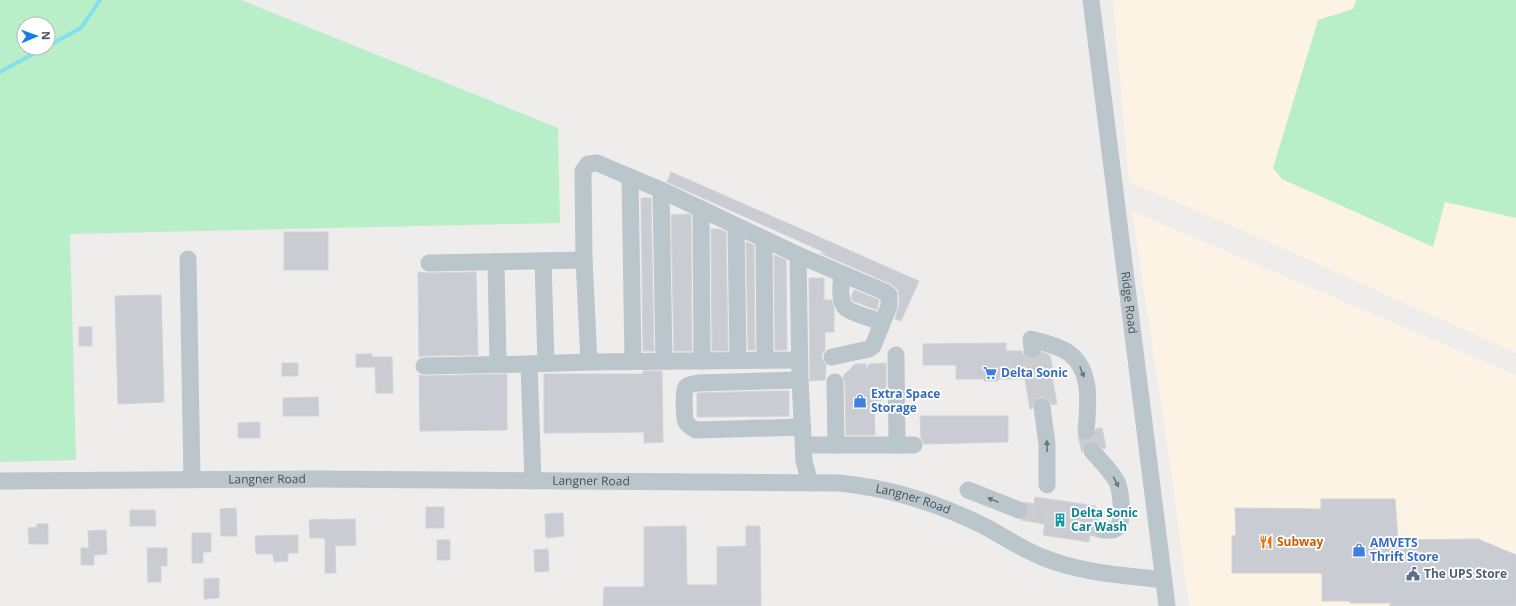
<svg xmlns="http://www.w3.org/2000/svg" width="1516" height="606" font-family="'Open Sans',sans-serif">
	<rect width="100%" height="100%" fill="#efecec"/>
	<g fill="#fcf3e4">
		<path d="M1113,0H1516V353L1258,237L1129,182Z"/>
		<path d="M1132,211L1516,375V606H1189L1169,456Z"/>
	</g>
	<g fill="#b8efc9" fill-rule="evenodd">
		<path d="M0,0H241L558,128L560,223L70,234L76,460L0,462ZM24,24H48V48H24Z"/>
		<path d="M1356,0H1516V218L1445,202L1433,247L1282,179L1273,168L1318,20L1353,9Z"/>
	</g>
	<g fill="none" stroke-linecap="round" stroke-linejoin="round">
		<g stroke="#84e0ed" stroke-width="4">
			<path d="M48,46L81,28L100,0"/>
			<path d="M0,72L44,48"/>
		</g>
	</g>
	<g fill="#c9ccd2" stroke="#d0d3d8">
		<path d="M671,172L919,281L901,321L895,319L899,306V295L898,290L891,284L820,253H826L667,182Z"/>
		<path d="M641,198H651L654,351H643Z"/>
		<path d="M689,214L691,215L692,351H674L671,215Z"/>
		<path d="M711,229H719L726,232L728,351H712Z"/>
		<rect x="284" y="232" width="44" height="38"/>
		<path d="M746,242L754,245L755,350H748Z"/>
		<path d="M774,255L786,260L787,350H775Z"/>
		<path d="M418,272L429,273L476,272L478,355L424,356L419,357Z"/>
		<path d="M809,278H824V300H832L834,307V332H825V350L822,354V359L826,364L825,380L810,381Z"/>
		<path d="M854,290L879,300L877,310L853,301L851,297Z"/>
		<path d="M161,295L164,402L118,404L115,296Z"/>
		<rect x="79" y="327" width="13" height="19"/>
		<path d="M1006,343V351H1022L1024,355L1028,358L1033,359L1037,357L1041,352L1048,354V356L1050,355L1054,377H1052L1057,404L1052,405L1050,401L1046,398L1040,397L1036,399L1033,404L1032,409H1030L1025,379H998V381H984V379H956V365H923V344Z"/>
		<path d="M356,354H372V357H392L393,393H376L375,367H356Z"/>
		<rect x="282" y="363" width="16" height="13"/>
		<path d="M886,363V395H881V401H874L875,435H846L845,382L843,376L855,364H866V371L869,364Z"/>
		<path d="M643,371H662L663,442L644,443V432L544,433V374H643Z"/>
		<path d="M507,374V430L420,431L419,375L424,376Z"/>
		<path d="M773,391H789V416L697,417V393Z"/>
		<path d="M318,397L319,416H283V398Z"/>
		<path d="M920,416H1008V442L924,444L921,438Z"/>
		<path d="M260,422V438H238V423Z"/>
		<path d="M1102,428L1106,448L1103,449L1095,442L1090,441L1085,444L1082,453L1078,436L1085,441L1090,440L1094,436L1096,429Z"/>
		<path d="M1035,497L1096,506L1095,515L1099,516L1097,522L1094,525L1093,529L1094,534H1090L1089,542L1043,535L1045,524L1021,520L1026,518L1028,513L1029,508L1025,502L1034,504Z"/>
		<path d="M1321,499H1395L1398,540L1478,539L1516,555V606H1390V603H1350V601H1322V574L1319,573H1232V536L1236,535L1235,508L1321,509Z"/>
		<rect x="426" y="507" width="18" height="21"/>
		<path d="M236,508L237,536H221L220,509Z"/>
		<path d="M130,510H155L156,526H130Z"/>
		<path d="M563,513L564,536L546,538L545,514Z"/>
		<path d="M328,519V520L355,519L356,545L335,546L336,573H325V538H310L309,520Z"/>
		<path d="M37,524H48V544H29L28,528L37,527Z"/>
		<path d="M686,526L687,585H717V547L746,546V526H760L761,606H603L604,587H644V527Z"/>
		<path d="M106,530L107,554L94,555V565H81V548H89L88,531Z"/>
		<path d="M192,533H211V552H203V563H192Z"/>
		<path d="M298,535V553H288V561L274,562L273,554H256L255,536Z"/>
		<rect x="437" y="540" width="13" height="20"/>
		<path d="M147,548H167V566H161V582H148Z"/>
		<path d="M548,549L549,571L535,572L534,550Z"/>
		<path d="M219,578V598L204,599V579Z"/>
	</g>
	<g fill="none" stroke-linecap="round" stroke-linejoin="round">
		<g stroke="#cdcdcf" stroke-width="17" stroke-dasharray="17 8" stroke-linecap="butt">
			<path d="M1032,349L1042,407"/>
			<path d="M1086,431L1092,451"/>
			<path d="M1019,510L1103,530"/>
		</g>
		<g stroke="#bac6cc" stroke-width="17">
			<path id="s1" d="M1091,0L1167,606"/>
			<path d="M630,177L633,361"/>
			<path d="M661,190L664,361"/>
			<path d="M701,209L702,361"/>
			<path d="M736,226L738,360"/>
			<path d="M764,239L765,360"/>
			<path d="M798,255L661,190L597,163L588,164L583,171L584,260L589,362L799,360"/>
			<path d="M188,259L192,479"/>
			<path d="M543,261L546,363"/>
			<path d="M496,262L498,364"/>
			<path d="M429,263L584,260"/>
			<path d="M842,274C841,283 839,297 844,306C849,313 873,319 882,322"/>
			<path d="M1032,349L1031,339C1044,343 1058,345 1069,353C1093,371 1088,406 1086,431"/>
			<path d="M896,355L897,445"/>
			<path d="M424,366L529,364"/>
			<path d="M800,380L698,383C694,384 689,384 686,387C683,392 684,417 686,422C688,426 692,428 696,430L803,427"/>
			<path d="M1042,407L1047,444V485"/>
			<path d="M804,445H836L835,382"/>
			<path d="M836,445H914"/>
			<path d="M1092,451C1100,460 1110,470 1116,480C1121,489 1124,519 1118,527C1114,531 1109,530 1103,530"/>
			<path id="s2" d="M0,481L315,479L839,483C892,488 938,503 986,527C1004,537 1022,549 1042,557C1080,573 1123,575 1164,580"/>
			<path d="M533,481L529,364L589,362"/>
			<path d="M810,483L804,461L800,380L798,255L885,292L889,295V306L873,346L869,349L832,357"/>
			<path d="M968,490L1019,510"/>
		</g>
	</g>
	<defs><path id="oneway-solid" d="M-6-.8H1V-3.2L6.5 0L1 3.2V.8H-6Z"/></defs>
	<g fill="#67757c">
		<use href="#oneway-solid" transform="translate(1082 372) rotate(69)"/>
		<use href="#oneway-solid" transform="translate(1047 446) rotate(-92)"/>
		<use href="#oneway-solid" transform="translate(1116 482) rotate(63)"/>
		<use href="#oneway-solid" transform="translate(993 500) rotate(-158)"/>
	</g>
	<defs>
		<g id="supermarket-bare" transform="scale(1.08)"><path d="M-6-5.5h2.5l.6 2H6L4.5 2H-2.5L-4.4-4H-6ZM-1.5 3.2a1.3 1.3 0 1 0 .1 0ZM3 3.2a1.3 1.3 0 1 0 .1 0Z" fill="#3f7fe0" stroke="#fff" stroke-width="2.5" paint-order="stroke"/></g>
		<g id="shop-bare" transform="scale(1.08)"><path d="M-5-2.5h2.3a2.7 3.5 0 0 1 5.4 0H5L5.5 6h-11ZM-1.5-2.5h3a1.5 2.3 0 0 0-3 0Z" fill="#3f7fe0" stroke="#fff" stroke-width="2.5" paint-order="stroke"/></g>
		<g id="building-bare" transform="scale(1.08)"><path d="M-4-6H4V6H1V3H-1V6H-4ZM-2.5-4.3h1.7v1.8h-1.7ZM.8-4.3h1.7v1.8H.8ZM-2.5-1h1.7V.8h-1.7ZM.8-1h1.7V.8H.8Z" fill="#0f9aa8" stroke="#fff" stroke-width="2.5" paint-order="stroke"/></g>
		<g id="restaurant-bare" transform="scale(1.08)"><path d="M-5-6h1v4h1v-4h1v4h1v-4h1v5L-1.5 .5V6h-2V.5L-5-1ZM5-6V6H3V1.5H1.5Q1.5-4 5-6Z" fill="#e8710a" stroke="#fff" stroke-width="2.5" paint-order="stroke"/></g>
		<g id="civic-bare" transform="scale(1.08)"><path d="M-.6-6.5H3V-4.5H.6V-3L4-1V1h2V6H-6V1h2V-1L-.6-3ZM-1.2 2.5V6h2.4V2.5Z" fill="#5c6f8a" stroke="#fff" stroke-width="2.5" paint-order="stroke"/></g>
	</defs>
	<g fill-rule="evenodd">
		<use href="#supermarket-bare" x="990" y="373"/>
		<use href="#shop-bare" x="860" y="401"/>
		<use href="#building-bare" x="1060" y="520"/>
		<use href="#restaurant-bare" x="1266" y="542"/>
		<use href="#shop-bare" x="1359" y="550"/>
		<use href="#civic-bare" x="1413" y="574"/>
	</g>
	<g text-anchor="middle" stroke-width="3.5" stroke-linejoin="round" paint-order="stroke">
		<g font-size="12" fill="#44525a" stroke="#fff">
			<text dy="4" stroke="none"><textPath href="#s1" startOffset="305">Ridge Road</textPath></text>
			<text dy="4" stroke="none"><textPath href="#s2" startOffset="267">Langner Road</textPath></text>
			<text dy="4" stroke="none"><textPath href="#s2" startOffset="591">Langner Road</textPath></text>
			<text dy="4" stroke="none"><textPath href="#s2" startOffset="915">Langner Road</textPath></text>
		</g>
		<g font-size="12" font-weight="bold" fill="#366cbe" stroke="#fff" text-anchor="start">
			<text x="1001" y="377">Delta Sonic</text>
			<text x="871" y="398">Extra Space<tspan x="871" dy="14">Storage</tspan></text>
			<text x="1370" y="547">AMVETS<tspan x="1370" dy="14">Thrift Store</tspan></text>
		</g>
		<g font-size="12" font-weight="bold" fill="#0d838f" stroke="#fff" text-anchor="start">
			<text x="1071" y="517">Delta Sonic<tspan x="1071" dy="14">Car Wash</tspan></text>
		</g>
		<g font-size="12" font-weight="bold" fill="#c56008" stroke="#fff" text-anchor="start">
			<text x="1277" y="546">Subway</text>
		</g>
		<g font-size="12" font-weight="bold" fill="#4e5e75" stroke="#fff" text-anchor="start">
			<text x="1424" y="578">The UPS Store</text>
		</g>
	</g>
	<g transform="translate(36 36) rotate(88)"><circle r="19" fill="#ffffff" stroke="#b4babd"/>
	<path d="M0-3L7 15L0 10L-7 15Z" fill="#147fe1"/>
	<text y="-6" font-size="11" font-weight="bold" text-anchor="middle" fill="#44525a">N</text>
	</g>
</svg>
